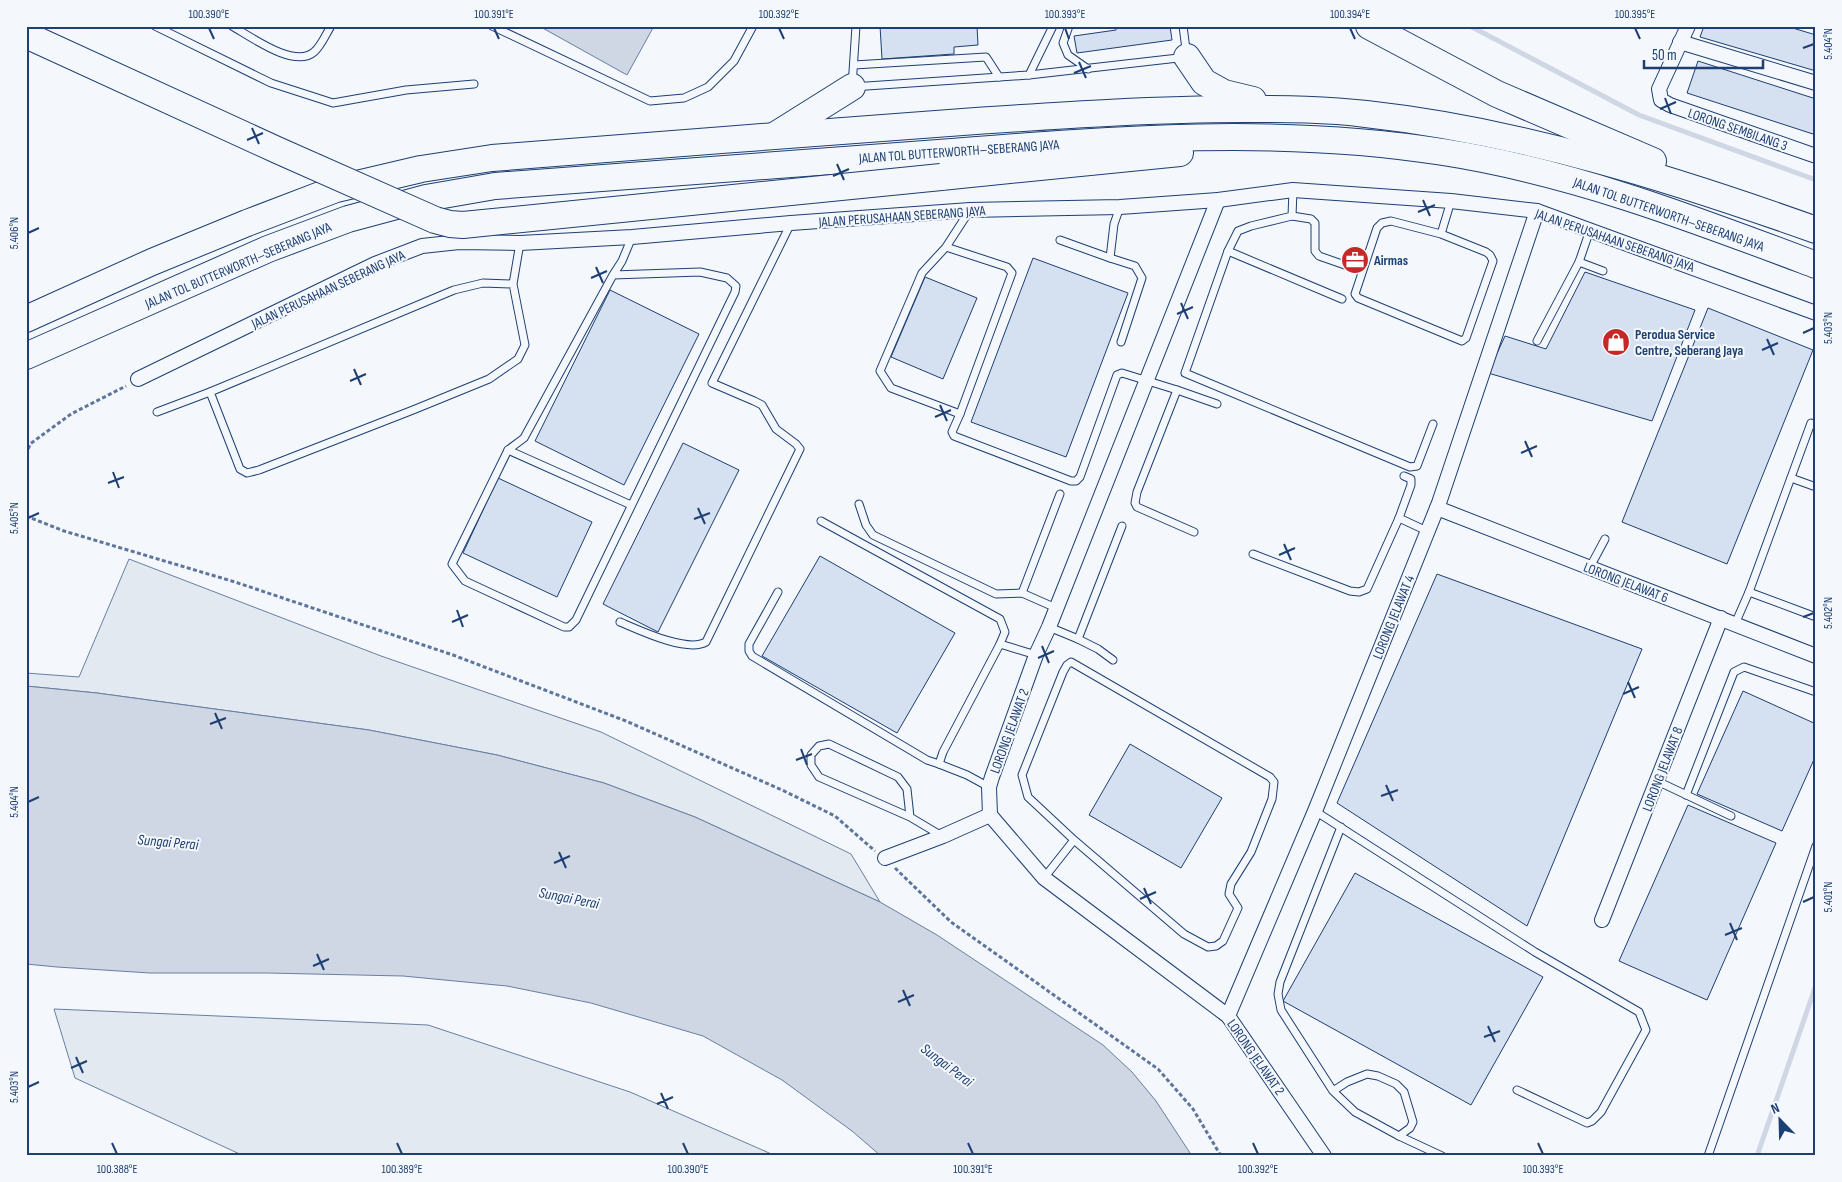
<svg xmlns="http://www.w3.org/2000/svg" width="1842" height="1182" font-family="'Sofia Sans Condensed',sans-serif">
	<rect width="100%" height="100%" fill="#f4f7fb"/>
	<g fill="#e3e9f0" stroke="#687fa3">
		<path d="M129,559L381,656L601,732L851,854L880,902L695,817L604,783L497,755L369,730L97,693L26,686V673L79,677Z"/>
		<path d="M54,1009L428,1025L630,1092L776,1156H244L75,1078Z"/>
	</g>
	<g fill="#cfd7e4" stroke="#687fa3">
		<path d="M539,26H654L627,75Z"/>
		<path d="M26,686L97,693L369,730L497,755L604,783L695,817L880,902L937,935L1103,1045L1132,1072L1156,1101L1192,1156H881L852,1131L782,1080L703,1036L591,1003L507,986L403,976L268,973H150L57,967L26,964Z"/>
	</g>
	<g fill="none" stroke-linecap="round" stroke-linejoin="round">
		<g stroke="#cfd7e4" stroke-width="5">
			<path d="M1470,26L1639,115L1816,180"/>
			<path d="M1757,1156L1816,985"/>
		</g>
	</g>
	<g fill="#d5e0f0" stroke="#1d3f73">
		<path d="M880,26H977L978,45L954,47V54L882,59Z"/>
		<path d="M1116,26H1170L1172,40L1077,53L1074,36L1116,30Z"/>
		<path d="M1704,26H1786L1816,35V71L1700,37Z"/>
		<path d="M1698,61L1816,99V135L1687,93Z"/>
		<path d="M1033,258L1128,293L1066,457L971,422Z"/>
		<path d="M1585,272L1695,310L1652,421L1488,373L1505,336L1546,349Z"/>
		<path d="M925,277L977,298L943,379L891,357Z"/>
		<path d="M610,290L699,334L624,485L535,441Z"/>
		<path d="M1708,308L1813,350L1727,564L1622,522Z"/>
		<path d="M683,443L739,470L658,632L603,604Z"/>
		<path d="M498,478L592,522L557,597L463,553Z"/>
		<path d="M820,556L955,633L897,733L762,656Z"/>
		<path d="M1437,574L1642,649L1527,926L1337,803Z"/>
		<path d="M1743,691L1816,724V755L1782,831L1697,794Z"/>
		<path d="M1130,744L1222,798L1181,868L1089,815Z"/>
		<path d="M1688,805L1776,843L1707,1000L1619,961Z"/>
		<path d="M1355,873L1543,977L1471,1105L1283,1001Z"/>
	</g>
	<g fill="none" stroke-linecap="round" stroke-linejoin="round">
		<g stroke="#1d3f73" stroke-width="9">
			<g id="lane">
				<path d="M155,26L271,83L333,103L406,90L474,84"/>
				<path d="M232,26C250,36 294,69 314,52C321,46 326,34 331,26"/>
				<path d="M492,26L650,101L684,98L708,87L734,61L753,26"/>
				<path d="M856,26L852,87L1029,75L1187,57L1183,26"/>
				<path d="M1069,26L1063,43L1068,55L1088,69"/>
				<path d="M854,65L986,57L999,77"/>
				<path d="M1029,75L1053,26"/>
				<path d="M1293,190L1292,216L1251,226L1238,231L1228,251L1185,373L1410,467L1417,466L1433,424"/>
				<path d="M1120,207L1114,224L1110,258L1135,266L1142,278L1121,342"/>
				<path d="M1292,216L1311,219L1315,223V251L1319,256L1362,271"/>
				<path d="M1441,234L1391,221L1382,223L1377,228L1355,294L1358,298L1462,341L1466,338L1493,261L1490,255L1486,252L1441,234L1451,201"/>
				<path d="M1060,240L1110,258"/>
				<path d="M946,247L1007,267L1012,273L960,414L891,388L880,371L922,273L946,247L970,210"/>
				<path d="M1228,251L1342,299"/>
				<path d="M1579,262L1603,271"/>
				<path d="M613,275L700,272L727,278L736,286L735,292L576,620L569,627H564L465,581L452,564L508,450L524,438L613,275L622,261L632,237"/>
				<path d="M513,284L483,283L454,290L210,392L240,469L247,473L259,470L413,410L489,379L518,359L525,345L513,284L520,243"/>
				<path d="M1537,341L1579,262L1590,230"/>
				<path d="M1177,390L1217,404"/>
				<path d="M157,412L210,392"/>
				<path d="M960,414L952,432L954,436L1071,481H1076L1080,477L1117,375L1122,373L1177,390L1137,492L1135,503L1137,507L1194,532"/>
				<path d="M508,450L631,505"/>
				<path d="M1404,476L1411,479V485L1399,518L1427,531"/>
				<path d="M1791,478L1816,487"/>
				<path d="M859,504L866,525L873,535L996,594L1022,593L1056,608"/>
				<path d="M821,521L1000,619L1005,632L1000,644"/>
				<path d="M1253,554L1350,591L1359,592L1367,589L1399,518"/>
				<path d="M1590,567L1605,539"/>
				<path d="M778,592L749,644V651L752,656L927,760L939,764L943,752L1000,644L1036,655"/>
				<path d="M1749,592L1816,617"/>
				<path d="M1022,593L1060,494"/>
				<path d="M620,622C639,630 687,653 706,642L800,449L796,444L776,429L762,405L754,401L712,383L791,223"/>
				<path d="M1735,624L1749,592L1811,423"/>
				<path d="M1049,627L1078,639L1122,526"/>
				<path d="M1078,639L1098,649L1113,660"/>
				<path d="M939,764L967,775L989,787"/>
				<path d="M1657,781L1731,816"/>
				<path d="M1686,795L1734,672L1744,667L1816,692"/>
				<path d="M1315,811L1535,952L1639,1012L1646,1030L1601,1112L1592,1121L1587,1123L1517,1090"/>
				<path d="M910,817L907,789L898,777L829,744L819,746L811,755V765L819,777L910,817L942,836"/>
				<path d="M1044,878L1074,840L1184,934L1208,947L1216,946L1223,941L1238,908L1229,894L1231,884L1251,852L1272,799L1274,782L1270,777L1071,662L1067,665L1063,672L1022,775L1028,797L1074,840"/>
				<path d="M1333,1091L1347,1082L1367,1074L1378,1076L1396,1084L1404,1092L1413,1122L1410,1128L1399,1136L1355,1112L1333,1091L1281,1010L1278,994L1280,982L1341,827"/>
				<path d="M1399,1136L1442,1156"/>
				<path d="M1708,1156L1816,846"/>
			</g>
		</g>
		<g stroke="#1d3f73" stroke-width="16">
			<g id="street">
				<path d="M1688,26L1659,89L1661,100L1670,105L1816,156"/>
				<path d="M1680,42L1816,83"/>
				<path d="M1218,200L1049,627L1036,655L992,777L989,787L990,815L1044,878L1228,1016L1324,1156"/>
				<path d="M138,379L375,264L422,246L459,242L520,243L632,237L791,223L970,210L1120,207L1218,200L1293,190L1451,201L1537,211L1816,313"/>
				<path d="M1437,508L1816,656"/>
				<path d="M885,858L943,836L990,815"/>
				<path d="M1602,920L1721,618"/>
				<path d="M1228,1016L1315,811L1439,503L1537,211"/>
			</g>
		</g>
		<g stroke="#1d3f73" stroke-width="28">
			<g id="highway">
				<path d="M1369,26L1497,94L1653,161"/>
				<path d="M1187,57L1204,82L1224,93L1253,100"/>
				<path d="M777,134L852,87"/>
				<path d="M941,177L1180,153"/>
				<path d="M26,319L152,262L247,223L336,189L421,169L492,158C653,145 815,133 976,121C1066,115 1155,109 1245,109C1286,109 1326,109 1366,114C1520,131 1670,178 1816,230"/>
				<path d="M26,356L268,249L348,219L426,198L495,186C648,175 800,163 952,152C1115,139 1280,126 1443,152C1572,172 1694,219 1816,265"/>
			</g>
		</g>
		<g stroke="#5e769c" stroke-width="3" stroke-dasharray="4 2.5" stroke-linecap="butt">
			<path d="M26,455L30,444L71,414L126,386"/>
			<path d="M26,516L64,531L235,582L453,655L626,721L782,790L835,816L875,851"/>
			<path d="M895,868L951,922L1158,1069L1193,1109L1221,1156"/>
		</g>
		<use href="#lane" stroke="#f4f7fb" stroke-width="7"/>
		<use href="#street" stroke="#f4f7fb" stroke-width="14"/>
		<use href="#highway" stroke="#f4f7fb" stroke-width="26"/>
		<g stroke="#1d3f73" stroke-width="28" stroke-linecap="butt">
			<path id="highway-bridge" d="M26,35L277,150L435,220L450,224L463,225L941,177"/>
		</g>
		<use href="#highway-bridge" stroke="#f4f7fb" stroke-width="26"/>
	</g>
	<path fill="none" stroke="#1d3f73" stroke-width="2" d="M209,28L214,39M494,28L499,39M779,28L784,39M1065,28L1069,39M1350,28L1355,39M1635,28L1640,39M1803,48L1814,44M1079,62L1086,78M1074,73L1091,66M1665,98L1671,114M1660,109L1676,102M252,128L259,144M247,140L263,133M837,164L844,180M833,176L849,169M1423,200L1430,216M1418,212L1435,205M28,233L39,228M596,267L603,283M591,278L607,271M1181,303L1188,319M1177,314L1193,307M1803,333L1814,328M1767,339L1774,355M1762,350L1778,343M354,369L361,385M350,381L366,374M940,405L947,421M935,417L951,410M1525,441L1532,457M1521,453L1537,446M113,472L119,488M108,483L124,477M698,508L705,524M28,518L39,513M694,519L710,513M1284,544L1291,560M1279,555L1295,548M457,610L463,627M1803,617L1814,613M452,622L468,615M1042,646L1049,663M1038,658L1054,651M1628,682L1635,698M1623,694L1639,687M215,713L222,729M210,724L226,718M801,749L807,765M796,760L812,754M1386,785L1393,801M1381,796L1398,790M28,802L39,797M559,852L566,868M554,863L570,856M1144,888L1151,904M1140,899L1156,892M1803,902L1814,897M1730,923L1737,940M1725,935L1742,928M317,954L324,970M313,966L329,959M903,990L910,1006M898,1002L914,995M1488,1026L1495,1042M1484,1037L1500,1031M76,1057L83,1073M71,1068L87,1061M28,1087L39,1082M661,1093L668,1109M657,1104L673,1097M112,1143L117,1154M397,1143L402,1154M683,1143L688,1154M968,1143L973,1154M1253,1143L1258,1154M1538,1143L1543,1154"/>
	<defs>
		<g id="office-disc" transform="scale(1.4375)"><circle r="9.5" fill="#c62828" stroke="#f4f7fb"/><path d="M-6-3h4V-5.5h4V-3h4V5H-6ZM-1-4.5V-3h2v-1.5ZM-6 0V1H6V0Z" fill="#fff"/></g>
		<g id="shop-disc" transform="scale(1.4375)"><circle r="9.5" fill="#c62828" stroke="#f4f7fb"/><path d="M-5-2.5h2.3a2.7 3.5 0 0 1 5.4 0H5L5.5 6h-11ZM-1.5-2.5h3a1.5 2.3 0 0 0-3 0Z" fill="#fff"/></g>
	</defs>
	<g fill-rule="evenodd">
		<use href="#office-disc" x="1355" y="260"/>
		<use href="#shop-disc" x="1616" y="342"/>
	</g>
	<g text-anchor="middle" stroke-width="4" stroke-linejoin="round" paint-order="stroke">
		<g font-size="14" fill="#1d3f73" stroke="#f4f7fb">
			<text transform="translate(1738 129) rotate(19)" y="5">LORONG SEMBILANG 3</text>
			<text transform="translate(959 151) rotate(-4)" y="5">JALAN TOL BUTTERWORTH–SEBERANG JAYA</text>
			<text transform="translate(1669 214) rotate(19)" y="5">JALAN TOL BUTTERWORTH–SEBERANG JAYA</text>
			<text transform="translate(902 216) rotate(-4)" y="5">JALAN PERUSAHAAN SEBERANG JAYA</text>
			<text transform="translate(1615 240) rotate(19)" y="5">JALAN PERUSAHAAN SEBERANG JAYA</text>
			<text transform="translate(238 265) rotate(-23)" y="5">JALAN TOL BUTTERWORTH–SEBERANG JAYA</text>
			<text transform="translate(328 289) rotate(-25)" y="5">JALAN PERUSAHAAN SEBERANG JAYA</text>
			<text transform="translate(1626 582) rotate(21)" y="5">LORONG JELAWAT 6</text>
			<text transform="translate(1393 617) rotate(-68)" y="5">LORONG JELAWAT 4</text>
			<text transform="translate(1009 731) rotate(-70)" y="5">LORONG JELAWAT 2</text>
			<text transform="translate(1662 769) rotate(-69)" y="5">LORONG JELAWAT 8</text>
			<text transform="translate(1256 1057) rotate(55)" y="5">LORONG JELAWAT 2</text>
		</g>
		<g font-size="14" font-weight="bold" fill="#1d3f73" stroke="#f4f7fb" text-anchor="start">
			<text x="1374" y="265">Airmas</text>
			<text x="1635" y="339">Perodua Service<tspan x="1635" dy="16">Centre, Seberang Jaya</tspan></text>
		</g>
		<g font-size="15" font-style="italic" fill="#1d3f73" stroke="#f4f7fb">
			<text transform="translate(168 842) rotate(5)" y="5">Sungai Perai</text>
			<text transform="translate(569 898) rotate(11)" y="5">Sungai Perai</text>
			<text transform="translate(947 1065) rotate(37)" y="5">Sungai Perai</text>
		</g>
	</g>
	<rect width="1842" height="1182" fill="none" stroke="#f4f7fb" stroke-width="55"/>
	<g transform="translate(1780 1120) rotate(337)" stroke="#f4f7fb" stroke-width="4" paint-order="stroke">
	<path d="M0-4L9 19L0 12L-9 19Z" fill="#1d3f73"/>
	<text y="-8" font-size="14" font-weight="bold" text-anchor="middle" fill="#1d3f73">N</text>
	</g>
	<path d="M1644 60v8h119v-8" fill="none" stroke="#1d3f73" stroke-width="2.5"/>
	<text x="1652" y="60" font-size="15" fill="#1d3f73" stroke="#f4f7fb" stroke-width="4" paint-order="stroke">50 m</text>
	<rect x="28" y="28" width="1786" height="1126" fill="none" stroke="#1d3f73" stroke-width="2"/>
	<g font-size="12" text-anchor="middle" fill="#1d3f73">
		<text x="209" y="18">100.390°E</text>
		<text x="494" y="18">100.391°E</text>
		<text x="779" y="18">100.392°E</text>
		<text x="1065" y="18">100.393°E</text>
		<text x="1350" y="18">100.394°E</text>
		<text x="1635" y="18">100.395°E</text>
		<text transform="translate(1828 44) rotate(-90)" y="4">5.404°N</text>
		<text transform="translate(14 233) rotate(-90)" y="4">5.406°N</text>
		<text transform="translate(1828 328) rotate(-90)" y="4">5.403°N</text>
		<text transform="translate(14 518) rotate(-90)" y="4">5.405°N</text>
		<text transform="translate(1828 613) rotate(-90)" y="4">5.402°N</text>
		<text transform="translate(14 802) rotate(-90)" y="4">5.404°N</text>
		<text transform="translate(1828 897) rotate(-90)" y="4">5.401°N</text>
		<text transform="translate(14 1087) rotate(-90)" y="4">5.403°N</text>
		<text x="117" y="1173">100.388°E</text>
		<text x="402" y="1173">100.389°E</text>
		<text x="688" y="1173">100.390°E</text>
		<text x="973" y="1173">100.391°E</text>
		<text x="1258" y="1173">100.392°E</text>
		<text x="1543" y="1173">100.393°E</text>
	</g>
</svg>
